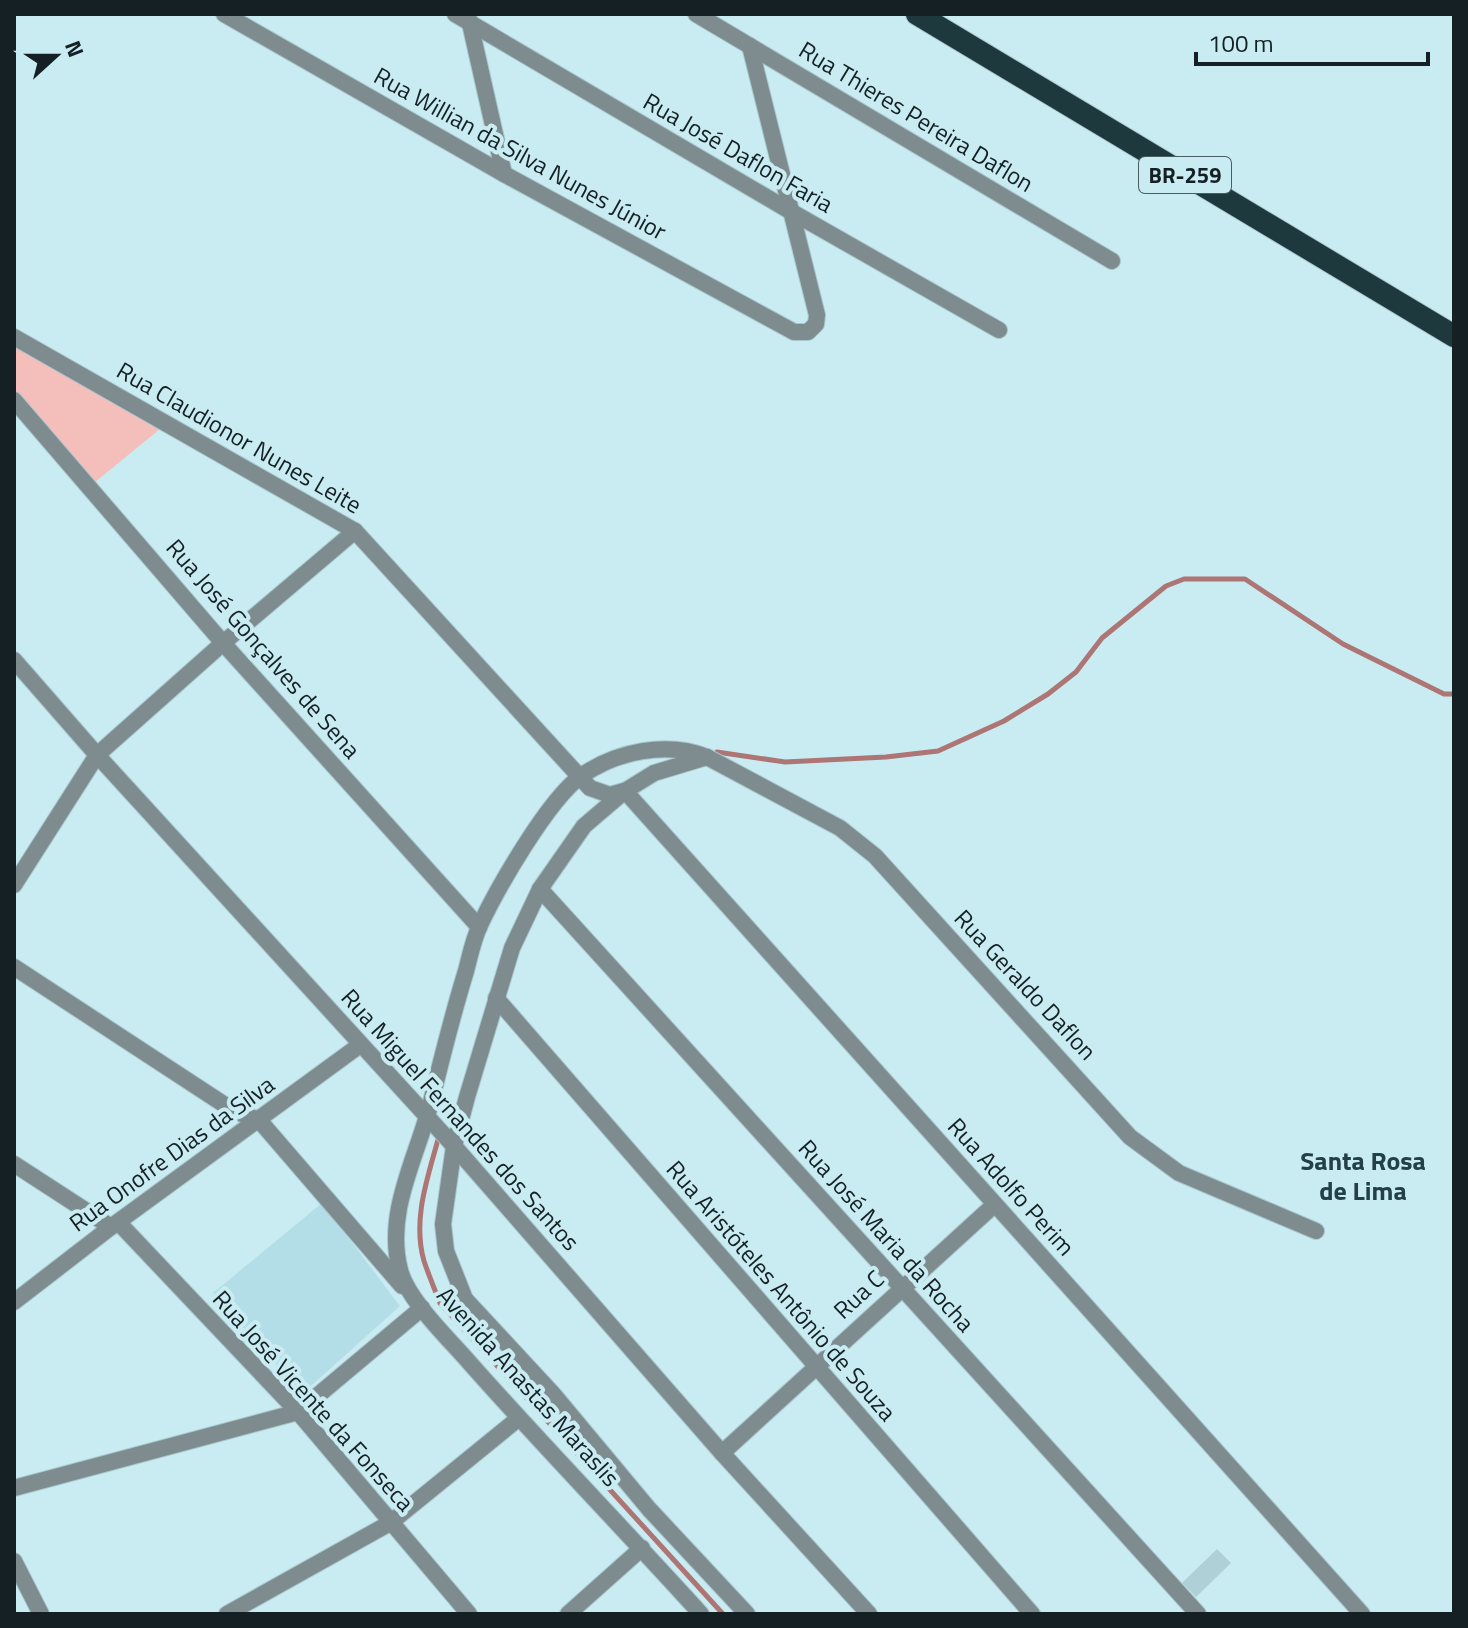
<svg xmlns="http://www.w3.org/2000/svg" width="1468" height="1628" font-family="'Titillium Web',sans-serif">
	<rect width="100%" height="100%" fill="#c9ebf2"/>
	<path fill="#b4dee7" d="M322,1203L400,1306L302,1394L213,1293Z"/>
	<path fill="#f4bebb" d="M14,337L166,424L89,487L14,400Z"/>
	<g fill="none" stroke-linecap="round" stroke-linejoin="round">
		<g stroke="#ad7574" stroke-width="5">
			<path d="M717,752L785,762L886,757L938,751L1004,721L1048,694L1076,672L1102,638L1166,586L1184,579H1245L1343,644L1444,694H1454"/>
			<path d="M439,1136C428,1177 412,1219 424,1261C429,1276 435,1290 440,1303L723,1614"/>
		</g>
	</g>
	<path fill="#afd0d7" d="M1217,1549L1231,1563L1196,1597L1182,1583Z"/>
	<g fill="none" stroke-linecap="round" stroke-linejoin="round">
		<g stroke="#a8c6cd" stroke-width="18">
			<g id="minor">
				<path d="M224,14L504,174L794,332H808L816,324L817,315L750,46"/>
				<path d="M455,14L790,211L999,330"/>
				<path d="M696,14L1112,261"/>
				<path d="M469,19L504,174"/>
				<path d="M14,337L355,531L590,788L610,795L624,791"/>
				<path d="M14,400L223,643L479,927"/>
				<path d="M14,660L97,755L454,1146L722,1453L869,1614"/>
				<path d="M707,757L654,773L625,791L584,826L540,889L512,948L467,1097L454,1146L443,1224L446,1251L465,1299L554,1395L649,1509L747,1614"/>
				<path d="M625,791L1362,1614"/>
				<path d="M14,885L97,755L223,643L355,531"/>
				<path d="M540,889L1198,1614"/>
				<path d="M14,967L234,1111L259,1120L402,1286"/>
				<path d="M496,998L1032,1614"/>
				<path d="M14,1164L111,1227"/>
				<path d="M118,1222L298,1412L469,1614"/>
				<path d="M14,1302L111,1227L360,1045"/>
				<path d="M722,1453L994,1205"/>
				<path d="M14,1488L298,1412L422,1308"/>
				<path d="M14,1561L41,1614"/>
				<path d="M227,1614L390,1523L519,1418"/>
				<path d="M568,1614L642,1548"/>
				<path d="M701,1614C624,1529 544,1447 468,1361C448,1338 407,1299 400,1270C385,1213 416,1159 430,1106C441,1061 452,1016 466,971C470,956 473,940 480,925C498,887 548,800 581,776C617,751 667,741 707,757L840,828L875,856L1130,1137L1179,1173L1316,1231"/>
			</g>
		</g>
		<g stroke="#a8c6cd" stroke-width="24">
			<path id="trunk" d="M917,14L1454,336"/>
		</g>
		<use href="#minor" stroke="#7e8c8f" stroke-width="16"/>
		<use href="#trunk" stroke="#1e393e" stroke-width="22"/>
	</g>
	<g text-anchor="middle" stroke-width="8" stroke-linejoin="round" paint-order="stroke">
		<rect fill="#c9ebf2" stroke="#4a5d61" stroke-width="2" x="1139" y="157" width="92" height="36" rx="6"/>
		<g font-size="22" font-weight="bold" fill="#142023">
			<text x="1185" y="183">BR-259</text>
		</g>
		<g font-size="24" fill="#142023" stroke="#c9ebf2">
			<text transform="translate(916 117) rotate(31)" y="8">Rua Thieres Pereira Daflon</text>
			<text transform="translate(738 153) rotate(30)" y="8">Rua José Daflon Faria</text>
			<text transform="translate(520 154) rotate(29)" y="8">Rua Willian da Silva Nunes Júnior</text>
			<text transform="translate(239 438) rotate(30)" y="8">Rua Claudionor Nunes Leite</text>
			<text transform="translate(263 649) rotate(49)" y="8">Rua José Gonçalves de Sena</text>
			<text transform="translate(1025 985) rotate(47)" y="8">Rua Geraldo Daflon</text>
			<text transform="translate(460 1120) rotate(48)" y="8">Rua Miguel Fernandes dos Santos</text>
			<text transform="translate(172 1154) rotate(-36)" y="8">Rua Onofre Dias da Silva</text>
			<text transform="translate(1011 1187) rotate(48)" y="8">Rua Adolfo Perim</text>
			<text transform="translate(886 1236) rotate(48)" y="8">Rua José Maria da Rocha</text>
			<text transform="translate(781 1291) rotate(49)" y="8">Rua Aristóteles Antônio de Souza</text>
			<text transform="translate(859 1295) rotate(-43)" y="8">Rua C</text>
			<text transform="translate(528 1387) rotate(48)" y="8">Avenida Anastas Maraslis</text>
			<text transform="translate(313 1401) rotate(48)" y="8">Rua José Vicente da Fonseca</text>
		</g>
		<g font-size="26" font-weight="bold" fill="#224046" stroke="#c9ebf2">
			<text x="1363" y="1170">Santa Rosa<tspan x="1363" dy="30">de Lima</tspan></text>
		</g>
	</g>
	<rect width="1468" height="1628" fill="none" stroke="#142023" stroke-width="32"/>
	<g transform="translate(56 56) rotate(69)" stroke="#c9ebf2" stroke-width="6" paint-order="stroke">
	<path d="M0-6L14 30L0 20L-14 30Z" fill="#142023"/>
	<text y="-12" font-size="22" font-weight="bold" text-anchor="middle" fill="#142023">N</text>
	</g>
	<path d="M1196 52v12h232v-12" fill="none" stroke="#142023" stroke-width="4"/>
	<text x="1208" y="52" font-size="24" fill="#142023" stroke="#c9ebf2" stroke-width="6" paint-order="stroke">100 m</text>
</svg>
